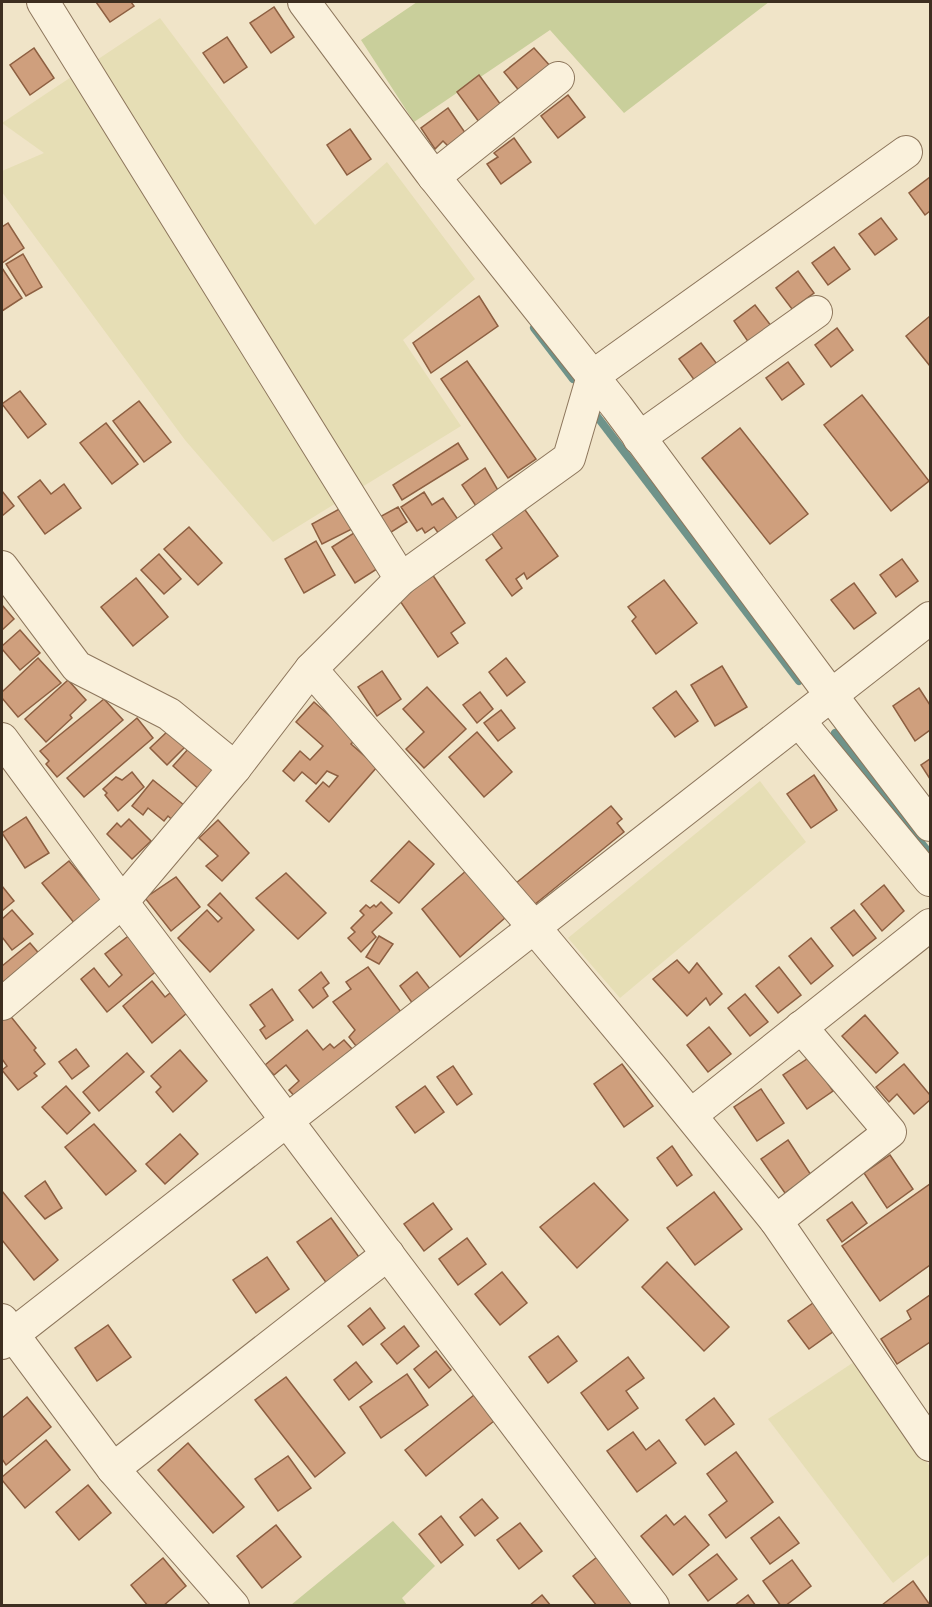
<svg xmlns="http://www.w3.org/2000/svg" width="932" height="1607" font-family="'Noto Serif',serif">
	<rect width="100%" height="100%" fill="#f0e4c8"/>
	<g fill="#e6deb5">
		<path d="M160,18L315,225L387,162L475,279L403,340L461,426L273,542L185,440L2,192V171L44,153L2,123Z"/>
		<path d="M760,781L806,842L620,998L568,938Z"/>
		<path d="M857,1360L930,1467V1554L893,1583L768,1419Z"/>
	</g>
	<g fill="#c9cf9b">
		<path d="M417,2H769L624,113L550,30L414,122L361,40Z"/>
		<path d="M393,1521L435,1566L402,1598L407,1605H291Z"/>
	</g>
	<g fill="none" stroke-linecap="round" stroke-linejoin="round">
		<g stroke="#6f938a" stroke-width="8">
			<path d="M534,328L573,379"/>
			<path d="M596,415L799,681"/>
			<path d="M835,733L930,854"/>
		</g>
	</g>
	<g fill="#cf9f7d" stroke="#8d5f41" stroke-width="1.5">
		<path d="M96,2H131L134,6L110,22Z"/>
		<path d="M274,7L294,37L271,53L250,23Z"/>
		<path d="M227,37L247,67L224,83L203,53Z"/>
		<path d="M34,48L54,78L30,95L10,65Z"/>
		<path d="M534,48L551,67L521,93L504,72Z"/>
		<path d="M479,75L501,105L479,122L457,92Z"/>
		<path d="M568,95L585,117L558,138L541,116Z"/>
		<path d="M448,108L466,134L449,147L443,141L435,149L421,128Z"/>
		<path d="M350,129L371,159L347,175L327,145Z"/>
		<path d="M514,138L531,162L501,184L487,164L498,157L494,153Z"/>
		<path d="M930,177V211L925,215L909,193Z"/>
		<path d="M881,218L897,239L875,255L859,234Z"/>
		<path d="M8,223L24,248L2,263V227Z"/>
		<path d="M834,247L850,269L828,285L812,263Z"/>
		<path d="M23,254L42,287L26,296L6,264Z"/>
		<path d="M2,268L22,298L2,311Z"/>
		<path d="M798,271L814,293L792,309L776,288Z"/>
		<path d="M479,296L498,326L431,373L413,343Z"/>
		<path d="M755,305L772,327L749,343L734,321Z"/>
		<path d="M930,316V366L906,336Z"/>
		<path d="M837,328L853,350L831,367L815,345Z"/>
		<path d="M701,343L717,364L695,381L679,359Z"/>
		<path d="M467,361L536,459L508,478L441,379Z"/>
		<path d="M788,362L804,384L782,400L766,378Z"/>
		<path d="M20,391L46,424L28,438L2,404Z"/>
		<path d="M862,395L929,481L891,511L824,425Z"/>
		<path d="M139,401L171,442L144,462L113,421Z"/>
		<path d="M106,423L138,464L112,484L80,443Z"/>
		<path d="M740,428L808,514L770,544L702,458Z"/>
		<path d="M458,443L468,459L402,500L393,485Z"/>
		<path d="M485,468L499,492L476,506L462,485Z"/>
		<path d="M40,480L51,494L64,484L81,508L45,534L18,497Z"/>
		<path d="M2,491L14,506L2,516Z"/>
		<path d="M424,492L432,505L443,498L459,521L439,534L434,527L425,533L422,528L417,531L401,507Z"/>
		<path d="M343,507L354,528L322,544L312,524Z"/>
		<path d="M398,507L407,522L385,536L376,519Z"/>
		<path d="M523,507L558,556L527,579L524,573L516,579L522,588L512,596L486,560L502,548L490,531Z"/>
		<path d="M189,527L222,563L198,585L164,549Z"/>
		<path d="M357,531L380,567L355,583L332,547Z"/>
		<path d="M316,541L335,575L304,593L285,559Z"/>
		<path d="M159,554L181,579L164,594L141,570Z"/>
		<path d="M902,559L918,581L896,597L880,575Z"/>
		<path d="M432,574L465,623L451,633L458,643L438,657L398,598Z"/>
		<path d="M136,578L168,617L133,646L101,607Z"/>
		<path d="M664,580L697,623L656,654L632,621L636,617L628,607Z"/>
		<path d="M854,583L876,613L854,629L831,600Z"/>
		<path d="M2,605L14,619L2,630Z"/>
		<path d="M20,630L40,653L20,670L2,649V646Z"/>
		<path d="M38,658L61,683L18,717L2,698V692Z"/>
		<path d="M506,658L525,682L507,696L489,672Z"/>
		<path d="M722,666L747,707L715,726L691,685Z"/>
		<path d="M382,671L401,699L377,716L358,687Z"/>
		<path d="M68,680L86,700L70,715L72,718L46,742L25,719Z"/>
		<path d="M427,687L466,729L424,768L406,749L424,732L403,709Z"/>
		<path d="M919,688L930,705V730L915,741L893,706Z"/>
		<path d="M676,691L698,721L675,737L653,708Z"/>
		<path d="M480,692L493,709L477,723L463,705Z"/>
		<path d="M104,699L123,720L57,777L46,764L49,761L40,751Z"/>
		<path d="M314,702L356,739L351,744L377,767L329,822L306,801L323,782L329,787L338,776L327,771L316,784L302,772L294,781L283,771L300,751L310,760L323,746L296,722Z"/>
		<path d="M501,710L515,728L498,741L484,723Z"/>
		<path d="M137,718L153,738L84,797L67,778Z"/>
		<path d="M170,729L186,746L167,765L150,748Z"/>
		<path d="M477,732L512,772L484,797L449,757Z"/>
		<path d="M189,748L218,774L202,792L173,766Z"/>
		<path d="M930,759V779L921,765Z"/>
		<path d="M132,772L144,787L118,811L105,795L107,793L103,789L116,777L122,780Z"/>
		<path d="M814,775L837,810L811,828L787,794Z"/>
		<path d="M153,780L190,810L178,825L168,816L164,821L148,808L143,815L132,806Z"/>
		<path d="M611,806L622,819L617,823L624,832L534,905L516,883Z"/>
		<path d="M26,817L49,853L25,868L2,833Z"/>
		<path d="M129,819L151,841L132,859L107,834L117,823L121,827Z"/>
		<path d="M218,820L249,853L222,881L206,866L218,856L199,838Z"/>
		<path d="M409,841L434,864L399,903L371,881Z"/>
		<path d="M69,861L103,902L75,924L42,883Z"/>
		<path d="M467,870L505,918L460,957L422,909Z"/>
		<path d="M286,873L326,913L298,939L256,898Z"/>
		<path d="M176,877L200,907L171,931L145,898Z"/>
		<path d="M884,885L904,911L882,931L861,904Z"/>
		<path d="M2,886L14,901L2,911Z"/>
		<path d="M220,893L254,930L210,972L178,938L207,910L218,922L222,918L208,905Z"/>
		<path d="M381,902L392,913L372,932L376,937L361,952L348,938L355,932L351,928L364,915L360,911L366,905L370,908L374,905L376,907Z"/>
		<path d="M12,910L33,934L12,950L2,937V919Z"/>
		<path d="M854,910L876,938L853,956L831,928Z"/>
		<path d="M131,934L159,969L107,1012L81,979L94,968L109,987L122,975L105,954Z"/>
		<path d="M379,936L393,944L379,964L366,957Z"/>
		<path d="M811,938L833,966L811,984L789,956Z"/>
		<path d="M30,943L42,957L2,990V966Z"/>
		<path d="M677,960L689,973L697,963L722,994L710,1005L706,998L687,1016L653,979Z"/>
		<path d="M368,967L401,1012L356,1046L349,1037L355,1030L333,1002L351,989L346,982Z"/>
		<path d="M779,967L801,995L778,1013L756,986Z"/>
		<path d="M321,972L329,983L323,988L328,996L313,1008L299,990Z"/>
		<path d="M417,972L431,990L413,1004L400,986Z"/>
		<path d="M152,981L165,997L170,993L187,1013L152,1043L123,1006Z"/>
		<path d="M272,989L293,1020L266,1039L260,1030L265,1026L250,1005Z"/>
		<path d="M745,994L768,1022L750,1036L728,1008Z"/>
		<path d="M8,1013L36,1048L34,1050L45,1064L34,1073L37,1076L18,1090L2,1070L7,1066L2,1059V1018Z"/>
		<path d="M865,1015L898,1053L876,1073L842,1036Z"/>
		<path d="M709,1027L731,1054L708,1072L687,1045Z"/>
		<path d="M307,1030L323,1050L330,1044L334,1048L344,1040L353,1050L296,1098L289,1090L299,1081L286,1065L274,1075L265,1065Z"/>
		<path d="M76,1049L89,1066L72,1079L59,1062Z"/>
		<path d="M180,1050L207,1081L173,1112L156,1092L161,1087L151,1076Z"/>
		<path d="M127,1053L144,1072L99,1111L83,1092Z"/>
		<path d="M810,1057L833,1091L807,1109L783,1075Z"/>
		<path d="M622,1064L653,1106L624,1127L594,1084Z"/>
		<path d="M904,1064L930,1095V1100L914,1114L897,1094L889,1102L876,1087Z"/>
		<path d="M453,1066L472,1094L457,1105L437,1077Z"/>
		<path d="M66,1086L90,1113L67,1134L42,1107Z"/>
		<path d="M425,1086L444,1112L415,1133L396,1107Z"/>
		<path d="M761,1089L784,1123L757,1141L734,1107Z"/>
		<path d="M94,1124L136,1171L106,1195L65,1147Z"/>
		<path d="M180,1134L198,1154L165,1184L146,1164Z"/>
		<path d="M788,1140L811,1175L785,1193L761,1159Z"/>
		<path d="M672,1146L692,1175L677,1186L657,1158Z"/>
		<path d="M890,1155L913,1189L887,1208L864,1173Z"/>
		<path d="M45,1181L62,1208L45,1219L25,1196Z"/>
		<path d="M594,1183L628,1220L577,1268L540,1227Z"/>
		<path d="M930,1184V1265L880,1301L842,1246Z"/>
		<path d="M2,1191L58,1260L34,1280L2,1240Z"/>
		<path d="M714,1192L742,1229L695,1265L667,1228Z"/>
		<path d="M852,1202L867,1223L842,1242L827,1220Z"/>
		<path d="M433,1203L452,1229L424,1251L404,1224Z"/>
		<path d="M331,1218L364,1264L330,1288L297,1242Z"/>
		<path d="M467,1238L486,1264L458,1285L439,1259Z"/>
		<path d="M267,1257L289,1289L256,1313L233,1280Z"/>
		<path d="M667,1262L729,1327L704,1351L642,1287Z"/>
		<path d="M502,1272L527,1303L500,1325L475,1294Z"/>
		<path d="M930,1295V1342L897,1364L881,1339L911,1319L907,1311Z"/>
		<path d="M813,1303L834,1331L809,1349L788,1321Z"/>
		<path d="M370,1308L385,1328L363,1345L348,1326Z"/>
		<path d="M108,1325L131,1357L97,1381L75,1348Z"/>
		<path d="M404,1326L419,1346L397,1364L381,1344Z"/>
		<path d="M558,1336L577,1361L548,1383L529,1357Z"/>
		<path d="M436,1351L451,1370L429,1388L414,1369Z"/>
		<path d="M628,1357L644,1378L626,1391L638,1408L608,1430L581,1393Z"/>
		<path d="M356,1362L372,1382L349,1400L334,1380Z"/>
		<path d="M407,1374L428,1405L381,1438L360,1407Z"/>
		<path d="M286,1377L345,1453L315,1477L255,1400Z"/>
		<path d="M474,1395L494,1421L426,1476L405,1450Z"/>
		<path d="M27,1397L51,1427L6,1465L2,1459V1418Z"/>
		<path d="M714,1398L734,1424L705,1445L686,1420Z"/>
		<path d="M633,1432L646,1450L659,1440L676,1463L637,1492L607,1451Z"/>
		<path d="M46,1440L70,1470L25,1508L2,1480V1477Z"/>
		<path d="M188,1443L244,1507L213,1533L158,1470Z"/>
		<path d="M736,1452L773,1502L726,1538L709,1515L727,1501L707,1474Z"/>
		<path d="M288,1456L311,1488L278,1511L255,1479Z"/>
		<path d="M88,1485L111,1513L79,1540L56,1512Z"/>
		<path d="M482,1499L498,1518L475,1536L460,1517Z"/>
		<path d="M666,1515L674,1525L685,1516L709,1545L673,1575L641,1536Z"/>
		<path d="M441,1516L463,1545L441,1563L419,1534Z"/>
		<path d="M779,1517L799,1543L770,1564L751,1538Z"/>
		<path d="M520,1523L542,1551L519,1569L497,1540Z"/>
		<path d="M276,1525L301,1557L262,1588L237,1556Z"/>
		<path d="M717,1554L737,1579L708,1601L689,1575Z"/>
		<path d="M597,1557L635,1605L597,1606L573,1576Z"/>
		<path d="M163,1558L186,1586L163,1606H148L131,1585Z"/>
		<path d="M792,1560L811,1586L785,1606H781L763,1581Z"/>
		<path d="M913,1581L930,1605L882,1606V1605Z"/>
		<path d="M542,1595L551,1606H529Z"/>
		<path d="M748,1595L756,1606H734Z"/>
	</g>
	<g fill="none" stroke-linecap="round" stroke-linejoin="round">
		<g stroke="#8d765c" stroke-width="34">
			<g id="minor">
				<path d="M43,2L401,579"/>
				<path d="M304,2L431,173L617,407L831,695L930,825"/>
				<path d="M434,177L558,78"/>
				<path d="M639,438L816,312"/>
				<path d="M2,567L77,667L169,714L235,768"/>
				<path d="M311,669L534,927L655,1072L776,1221L930,1445"/>
				<path d="M799,721L930,880"/>
				<path d="M2,739L122,902L653,1606"/>
				<path d="M2,1004L122,902L235,768L311,669L401,579L569,458L593,376L906,152"/>
				<path d="M691,1115L930,925"/>
				<path d="M776,1221L890,1132L801,1027"/>
				<path d="M2,1320L113,1469L233,1606"/>
				<path d="M2,1343L930,618"/>
				<path d="M113,1469L388,1254"/>
			</g>
		</g>
		<use href="#minor" stroke="#faf1dc" stroke-width="32"/>
	</g>
	<rect width="932" height="1607" fill="none" stroke="#3d2e20" stroke-width="6"/>
</svg>
